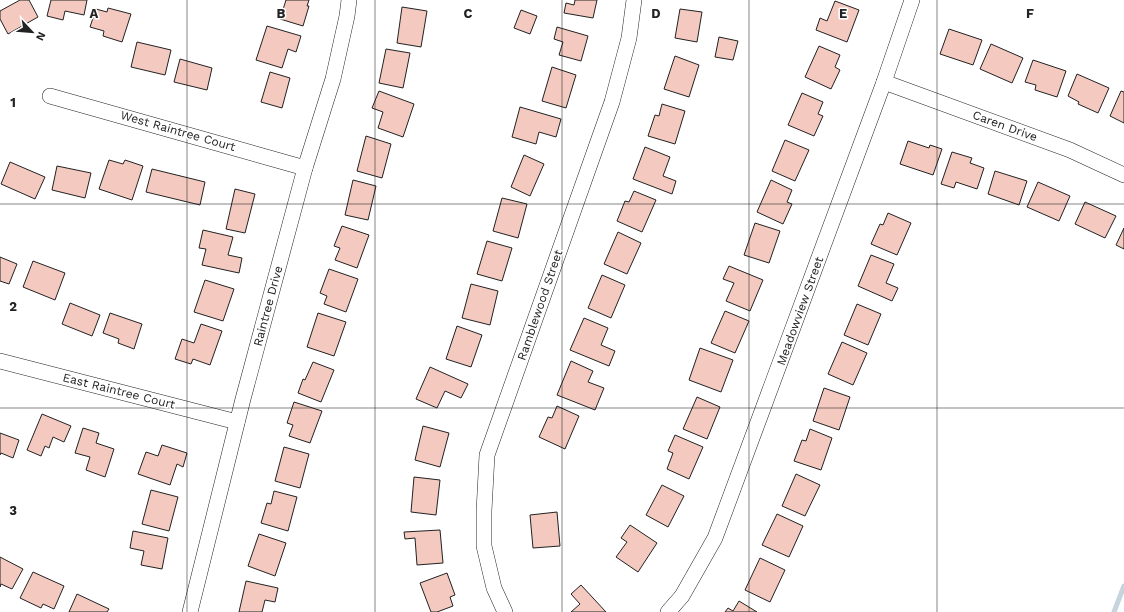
<svg xmlns="http://www.w3.org/2000/svg" width="1124" height="612" font-family="'Work Sans',sans-serif">
	<rect width="100%" height="100%" fill="#fff"/>
	<g fill="none" stroke-linecap="round" stroke-linejoin="round">
		<path stroke="#c7d3dd" stroke-width="5" d="M1114,612L1124,586"/>
	</g>
	<g fill="#f3c9c0" stroke="#222">
		<path d="M20,0H29L38,17L8,34L0,19V11Z"/>
		<path d="M51,0H87L84,15L65,11L63,20L47,16Z"/>
		<path d="M286,0H309L307,6H309L303,26L280,19Z"/>
		<path d="M575,0H597L593,18L564,13L566,3L574,5Z"/>
		<path d="M835,1L859,10L847,42L816,30L820,18L827,21Z"/>
		<path d="M402,7L427,11L421,47L397,43Z"/>
		<path d="M108,8L131,14L122,42L103,36L104,31L90,27L96,9L107,12Z"/>
		<path d="M680,9L702,12L697,42L675,38Z"/>
		<path d="M521,10L537,16L530,34L514,28Z"/>
		<path d="M267,26L301,36L296,52L288,49L282,68L256,60Z"/>
		<path d="M557,27L588,36L581,61L559,55L563,42L554,39Z"/>
		<path d="M949,29L982,40L973,65L940,54Z"/>
		<path d="M719,37L738,41L733,60L715,57Z"/>
		<path d="M137,42L171,50L165,75L131,67Z"/>
		<path d="M991,44L1023,58L1012,83L980,69Z"/>
		<path d="M819,46L840,55L835,67L840,70L831,89L805,77Z"/>
		<path d="M386,49L410,53L403,88L379,83Z"/>
		<path d="M675,56L699,65L689,97L664,89Z"/>
		<path d="M180,59L212,68L207,90L174,82Z"/>
		<path d="M1033,60L1066,71L1057,97L1035,90L1036,85L1025,82Z"/>
		<path d="M552,67L576,75L566,108L542,101Z"/>
		<path d="M270,72L290,78L282,108L261,102Z"/>
		<path d="M1077,74L1109,88L1098,113L1078,104L1079,102L1068,96Z"/>
		<path d="M379,91L414,104L403,137L378,128L383,112L372,108Z"/>
		<path d="M1121,91L1124,92V123L1110,116Z"/>
		<path d="M802,93L823,102L818,114L823,116L814,136L788,125Z"/>
		<path d="M662,104L685,111L675,144L648,136L655,115L659,116Z"/>
		<path d="M520,107L561,119L556,137L539,132L536,144L512,137Z"/>
		<path d="M366,136L391,144L382,178L357,171Z"/>
		<path d="M785,140L809,150L795,181L772,171Z"/>
		<path d="M908,141L929,148L930,145L942,149L933,175L900,164Z"/>
		<path d="M645,147L670,157L663,176L676,181L672,194L633,179Z"/>
		<path d="M952,152L972,158L970,163L984,168L977,189L956,182L954,188L941,184Z"/>
		<path d="M524,155L544,164L530,196L511,187Z"/>
		<path d="M109,160L123,164L125,160L143,166L132,200L99,189Z"/>
		<path d="M10,162L45,177L35,199L1,184Z"/>
		<path d="M57,166L91,173L85,198L52,190Z"/>
		<path d="M152,169L205,182L200,205L146,192Z"/>
		<path d="M995,171L1027,181L1019,205L988,194Z"/>
		<path d="M353,180L376,186L368,220L345,215Z"/>
		<path d="M771,180L792,190L787,202L792,204L783,224L757,212Z"/>
		<path d="M1038,182L1070,196L1059,221L1027,207Z"/>
		<path d="M235,189L255,194L245,233L226,229Z"/>
		<path d="M634,191L656,200L642,232L617,221L625,201L629,202Z"/>
		<path d="M502,198L527,204L518,238L493,231Z"/>
		<path d="M1085,202L1116,216L1105,238L1075,224Z"/>
		<path d="M888,213L911,223L897,255L871,244L880,224L883,225Z"/>
		<path d="M755,223L780,231L769,263L744,255Z"/>
		<path d="M342,226L369,235L357,268L335,260L340,248L334,246Z"/>
		<path d="M1124,228V249L1116,245Z"/>
		<path d="M203,230L233,237L228,255L242,258L239,273L202,265L206,249L199,248Z"/>
		<path d="M618,232L641,243L627,274L604,264Z"/>
		<path d="M487,241L512,248L502,281L477,274Z"/>
		<path d="M871,255L894,264L886,283L898,288L892,301L858,286Z"/>
		<path d="M0,257L17,264L9,284L0,281Z"/>
		<path d="M33,261L65,273L55,300L23,287Z"/>
		<path d="M729,266L763,280L750,311L726,301L734,283L723,279Z"/>
		<path d="M329,269L358,279L346,312L324,304L327,296L320,293Z"/>
		<path d="M602,275L625,285L611,318L588,308Z"/>
		<path d="M205,280L234,289L223,321L194,312Z"/>
		<path d="M471,284L498,291L490,325L462,318Z"/>
		<path d="M70,303L100,315L92,336L62,324Z"/>
		<path d="M857,304L881,314L868,345L844,335Z"/>
		<path d="M725,311L749,321L735,353L711,343Z"/>
		<path d="M110,313L142,324L134,349L118,343L119,339L103,333Z"/>
		<path d="M318,313L346,322L334,356L307,347Z"/>
		<path d="M584,318L608,328L601,345L615,351L609,366L570,350Z"/>
		<path d="M201,324L222,331L210,365L193,359L191,364L175,359L182,339L194,343Z"/>
		<path d="M457,326L482,335L471,367L446,359Z"/>
		<path d="M842,342L867,353L853,385L828,374Z"/>
		<path d="M700,348L733,360L721,392L689,380Z"/>
		<path d="M571,361L593,371L588,382L604,388L595,410L557,395Z"/>
		<path d="M313,362L334,370L321,402L298,393L303,379L305,380Z"/>
		<path d="M430,367L468,384L461,398L445,391L437,408L416,399Z"/>
		<path d="M824,388L850,397L839,430L813,421Z"/>
		<path d="M697,397L720,407L707,439L683,429Z"/>
		<path d="M294,402L322,411L310,443L289,436L293,425L287,423Z"/>
		<path d="M557,406L579,416L565,449L539,437L548,417L552,418Z"/>
		<path d="M42,414L71,426L64,442L53,437L49,448L45,446L41,456L27,450Z"/>
		<path d="M423,426L449,433L440,467L415,460Z"/>
		<path d="M83,428L99,433L96,443L114,449L105,477L86,470L90,457L75,453Z"/>
		<path d="M810,429L832,438L821,470L794,461L802,440L806,441Z"/>
		<path d="M0,433L19,440L13,458L1,453L0,455Z"/>
		<path d="M675,435L703,447L689,479L667,469L673,453L668,451Z"/>
		<path d="M162,445L187,453L183,467L177,464L170,485L138,474L146,452L158,456Z"/>
		<path d="M284,447L309,454L300,488L275,481Z"/>
		<path d="M796,474L820,485L805,516L782,506Z"/>
		<path d="M414,477L440,480L436,515L411,512Z"/>
		<path d="M662,485L684,496L668,527L646,515Z"/>
		<path d="M151,490L178,497L169,531L142,524Z"/>
		<path d="M274,491L297,497L288,531L261,523L267,503L271,504Z"/>
		<path d="M557,512L560,546L533,548L530,515Z"/>
		<path d="M777,514L803,526L789,557L762,545Z"/>
		<path d="M630,525L657,543L638,572L616,557L627,542L621,538Z"/>
		<path d="M440,530L443,563L417,565L415,538L405,539L404,532Z"/>
		<path d="M133,531L168,538L162,569L141,565L144,551L130,548Z"/>
		<path d="M259,534L286,543L275,576L248,566Z"/>
		<path d="M0,557L23,569L12,589L1,584L0,587Z"/>
		<path d="M760,558L785,570L770,602L745,590Z"/>
		<path d="M33,572L64,586L54,609L43,604L41,608L20,598Z"/>
		<path d="M447,573L455,595L450,597L453,606L437,612H431L420,583Z"/>
		<path d="M246,581L278,588L275,602L265,600L262,612H239Z"/>
		<path d="M581,585L606,612H571L580,604L571,594Z"/>
		<path d="M77,594L109,609L107,612H69Z"/>
		<path d="M739,601L757,612H725L728,608L733,611Z"/>
	</g>
	<g fill="none" stroke-linecap="round" stroke-linejoin="round">
		<g stroke="#222" stroke-width="16">
			<g id="street">
				<path d="M884,82L1070,150L1124,175"/>
				<path d="M50,96L305,168"/>
				<path d="M0,361L237,422"/>
				<path d="M190,612L243,399L305,168L333,79L347,16L349,0"/>
				<path d="M505,612L494,588L484,546V511L487,455L612,102L629,38L634,0"/>
				<path d="M668,612L682,596L715,538L884,82L912,0"/>
			</g>
		</g>
		<use href="#street" stroke="#fff" stroke-width="15"/>
	</g>
	<path fill="none" stroke="#222" stroke-width="1" stroke-opacity="0.55" d="M187,0V612M375,0V612M562,0V612M749,0V612M937,0V612M0,204H1124M0,408H1124"/>
	<g text-anchor="middle" stroke-width="3" stroke-linejoin="round" paint-order="stroke">
		<g font-size="12" fill="#222" stroke="#fff">
			<text transform="translate(1005 126) rotate(20)" y="4">Caren Drive</text>
			<text transform="translate(178 131) rotate(16)" y="4">West Raintree Court</text>
			<text transform="translate(540 305) rotate(-71)" y="4">Ramblewood Street</text>
			<text transform="translate(268 306) rotate(-75)" y="4">Raintree Drive</text>
			<text transform="translate(800 311) rotate(-70)" y="4">Meadowview Street</text>
			<text transform="translate(119 391) rotate(14)" y="4">East Raintree Court</text>
		</g>
	</g>
	<g font-size="13" text-anchor="middle" font-weight="bold" fill="#222" stroke="#fff" stroke-width="3" stroke-linejoin="round" paint-order="stroke">
		<text x="94" y="18">A</text>
		<text x="281" y="18">B</text>
		<text x="468" y="18">C</text>
		<text x="656" y="18">D</text>
		<text x="843" y="18">E</text>
		<text x="1030" y="18">F</text>
		<text x="13" y="107">1</text>
		<text x="13" y="311">2</text>
		<text x="13" y="515">3</text>
	</g>
	<g transform="translate(32 32) rotate(116)" stroke="#ffffff" stroke-width="3" paint-order="stroke">
	<path d="M0-3L7 15L0 10L-7 15Z" fill="#222222"/>
	<text y="-6" font-size="11" font-weight="bold" text-anchor="middle" fill="#222222">N</text>
	</g>
</svg>
